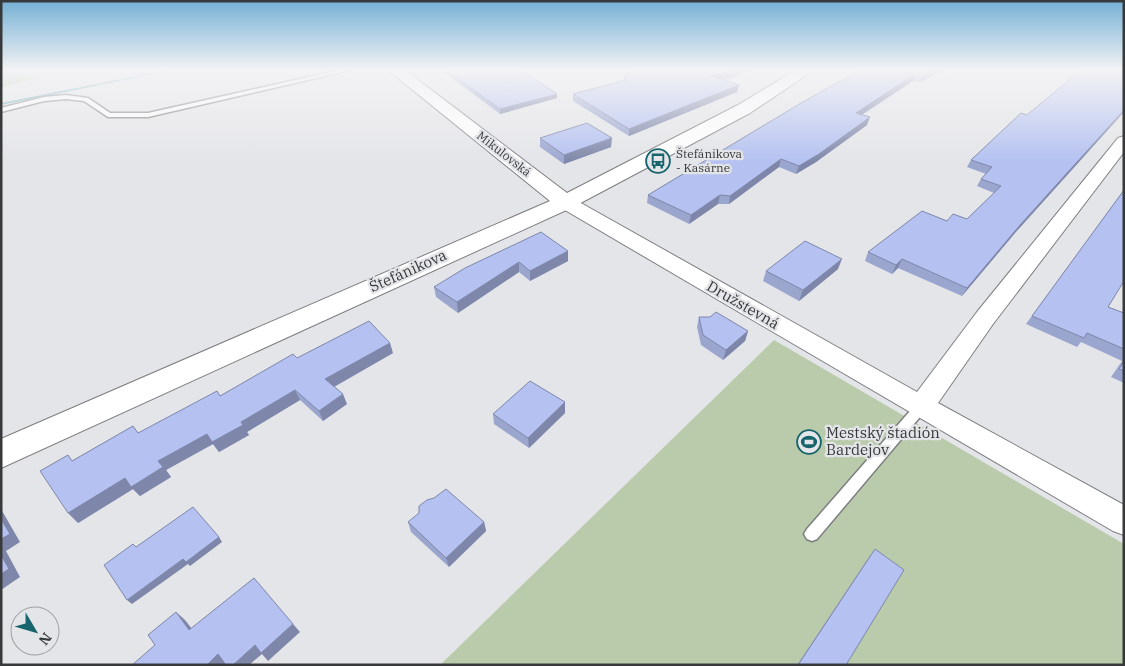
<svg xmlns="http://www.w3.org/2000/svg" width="1125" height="666" font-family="'IBM Plex Serif',serif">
	<rect width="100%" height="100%" fill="#e4e5e8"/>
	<g fill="#bacbac">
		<path d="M1,70H64L1,88Z"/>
		<path d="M774,340L1124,544V665H440Z"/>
	</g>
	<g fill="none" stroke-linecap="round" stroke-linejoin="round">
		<path fill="#67a9b7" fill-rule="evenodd" d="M166,70H174L1,105V103Z"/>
		<g stroke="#7d7e81" stroke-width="3">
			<g id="service">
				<path d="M340,70H351L148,117H108L84,101L66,99L44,101L1,112V108L44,97L66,95L88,98L110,113H148Z"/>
				<path d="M921,402L925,403L927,407L925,411L817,539L812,541L807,539L804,534L807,529L917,403Z"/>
			</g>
		</g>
		<g stroke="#7d7e81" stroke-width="2">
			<path id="minor" d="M1124,136V152L993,324L938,403L1124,505V535L1113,531L558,206L556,202L558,198L565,196L572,198L917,392L977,312L1118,138Z"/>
		</g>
		<g stroke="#7d7e81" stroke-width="2">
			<path id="tertiary" d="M388,70H405L567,193L738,105L796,70H814L750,113L573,207L1,468V439L550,201Z"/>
		</g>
		<use href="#service" fill="#fff" fill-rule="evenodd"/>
		<use href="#minor" fill="#fff" fill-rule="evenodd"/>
		<use href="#tertiary" fill="#fff" fill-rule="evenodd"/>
	</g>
	<g fill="#9ba6cf">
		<path d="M441,70H521L557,94V98L500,114Z"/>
		<path d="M860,70H950L943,74L937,73L921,82L913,81L862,115L867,125L816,162L796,174L779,167L729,204H718L689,224L647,203L648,195Z"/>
		<path d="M625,74L731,78L722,80L739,85L737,92L629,136L573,101V94L624,80Z"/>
		<path d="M1021,113L1015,233L962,296L898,268L892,274L865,261L868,252L947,221L967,219L994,193L977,186L981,179L986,174L967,167L971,160Z"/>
		<path d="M540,138L611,147L564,164L540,147Z"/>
		<path d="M1124,190L1108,307L1124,313V383L1111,377L1122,361L1081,342L1077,347L1026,324Z"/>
		<path d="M541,232L568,261L530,281L519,272L458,313L436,297L434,287Z"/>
		<path d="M838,269L799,301L763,281L766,271Z"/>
		<path d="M699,317L748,331L745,341L723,360L701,345L697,327Z"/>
		<path d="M393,353L334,387L347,404L323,421L300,400L247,432L249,435L219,452L213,444L166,470L171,477L140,496L133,489L78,523L74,460L133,426L138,433L220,396L297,358Z"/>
		<path d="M565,413L529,448L494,424L493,414Z"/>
		<path d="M408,522H484L486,531L449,567L411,532Z"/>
		<path d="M875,549L846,665H797L865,563Z"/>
	</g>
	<g fill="#7e87a9">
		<path d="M737,70H753L731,78L708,82L709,75Z"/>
		<path d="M932,70H938L937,73L921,82L924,75Z"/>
		<path d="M945,70H950L943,74Z"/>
		<path d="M916,73L913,81L853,120L856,113Z"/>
		<path d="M739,85L737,92L629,136V129Z"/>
		<path d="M557,94V98L500,114V109Z"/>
		<path d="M1124,110V112L1015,233L962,296L967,288L1020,225Z"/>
		<path d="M870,117L867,125L816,162L796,174L799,166Z"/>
		<path d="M612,138L611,147L564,164V155Z"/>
		<path d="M781,159L779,167L729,204L730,196Z"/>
		<path d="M720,195L718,204L689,224L691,215Z"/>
		<path d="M568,251V261L530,281V271Z"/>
		<path d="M842,259L838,269L799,301L803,290Z"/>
		<path d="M902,259L898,268L892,274L896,265Z"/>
		<path d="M519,262V272L458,313L457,302Z"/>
		<path d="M748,331L745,341L723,360L726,350Z"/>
		<path d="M390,343L393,353L330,389L325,379Z"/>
		<path d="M295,390L300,400L247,432L249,435L219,452L213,444L166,470L171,477L140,496L133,489L78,523L68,513L125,478L207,434L241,422Z"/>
		<path d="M343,394L347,404L323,421L319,411Z"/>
		<path d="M565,402V413L529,448L528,438Z"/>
		<path d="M1,509L20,542L6,551L20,577L1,590Z"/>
		<path d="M484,522L486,531L449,567L446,558Z"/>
		<path d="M219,537L222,542L190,566L188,564L132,604L127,600L183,559Z"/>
		<path d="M176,612L185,620L199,638L189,630Z"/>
		<path d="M293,624L300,632L268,661L262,654L249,665H233L255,645Z"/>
		<path d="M218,654L227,662L224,665H207Z"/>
	</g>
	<g fill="#b4c1f1" stroke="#7e87a9">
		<path d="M446,70H521L557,94L500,109Z"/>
		<path d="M640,70H737L732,72L709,75L739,85L629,129L573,94L626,80L625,74Z"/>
		<path d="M860,70H932L924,75L916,73L856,113L870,117L819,154L799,166L781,159L730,196L720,195L691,215L648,195L801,103Z"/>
		<path d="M1081,70H1124V110L1020,225L967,288L902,259L896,265L868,252L922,211L947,221L953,214L967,219L1001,186L981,179L992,167L971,160L1021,113L1027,115Z"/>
		<path d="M587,123L612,138L564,155L540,138Z"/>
		<path d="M1124,190V281L1108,307L1124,313V349L1087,333L1084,338L1032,316Z"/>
		<path d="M541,232L568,251L530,271L519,262L457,302L434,287L465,268Z"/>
		<path d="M805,241L842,259L803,290L766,271Z"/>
		<path d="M716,312L748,331L726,350L703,335L699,317H710Z"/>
		<path d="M369,321L390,343L325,379L343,394L319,411L295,390L241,422L243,425L212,442L207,434L158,461L163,467L131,487L125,478L68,513L40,471L68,455L72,461L133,426L138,433L217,391L220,396L293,354L297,358Z"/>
		<path d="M1124,361V371L1119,369Z"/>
		<path d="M530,381L565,402L528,438L493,414Z"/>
		<path d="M446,489L484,522L446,558L408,522L419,513V506L427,500L434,498Z"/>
		<path d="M193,507L219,537L186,562L183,559L127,600L104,565L133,544L136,547Z"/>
		<path d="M1,519L10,534L1,539Z"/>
		<path d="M875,549L904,570L846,665H798Z"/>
		<path d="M1,555L9,569L1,574Z"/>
		<path d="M254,578L293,624L261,653L255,645L233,665H226L218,654L207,665H132L155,645L148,635L176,612L189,630Z"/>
	</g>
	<linearGradient id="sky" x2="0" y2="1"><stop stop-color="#74b0d4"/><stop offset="0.43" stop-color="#f3f3f5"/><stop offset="1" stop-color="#f3f3f5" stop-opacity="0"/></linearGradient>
	<rect width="1125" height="163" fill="url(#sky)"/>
	<defs>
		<g id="bus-ring" transform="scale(1.25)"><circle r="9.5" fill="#e4e5e8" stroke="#17646d" stroke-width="1.5"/><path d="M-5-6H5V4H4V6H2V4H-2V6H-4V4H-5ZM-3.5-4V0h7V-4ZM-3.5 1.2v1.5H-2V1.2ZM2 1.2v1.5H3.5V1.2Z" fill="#17646d"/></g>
		<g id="stadium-ring" transform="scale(1.25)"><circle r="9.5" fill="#e4e5e8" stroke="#17646d" stroke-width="1.5"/><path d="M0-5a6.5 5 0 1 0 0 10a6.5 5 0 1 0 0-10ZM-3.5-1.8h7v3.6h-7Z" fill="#17646d"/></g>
	</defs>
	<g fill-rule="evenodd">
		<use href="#bus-ring" x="658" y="161"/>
		<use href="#stadium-ring" x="809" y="442"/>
	</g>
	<g text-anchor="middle" stroke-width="4.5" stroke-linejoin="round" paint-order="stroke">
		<g font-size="12" fill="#38393a" stroke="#e4e5e8">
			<text transform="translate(504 154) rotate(38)" y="4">Mikulovská</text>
		</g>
		<g font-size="12" fill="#38393a" stroke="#e4e5e8" text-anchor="start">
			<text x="676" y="158">Štefánikova<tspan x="676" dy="14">- Kasárne</tspan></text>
		</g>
		<g font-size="15" fill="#38393a" stroke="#e4e5e8">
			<text transform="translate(408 271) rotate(-24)" y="5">Štefánikova</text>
			<text transform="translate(743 305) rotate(30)" y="5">Družstevná</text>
		</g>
		<g font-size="15" fill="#38393a" stroke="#e4e5e8" text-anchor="start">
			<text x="826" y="438">Mestský štadión<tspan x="826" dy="17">Bardejov</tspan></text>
		</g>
	</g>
	<rect width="1125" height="666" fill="none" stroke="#38393a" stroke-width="5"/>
	<g transform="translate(35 631) rotate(128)"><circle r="24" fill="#e4e5e8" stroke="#9fa0a2"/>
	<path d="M0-4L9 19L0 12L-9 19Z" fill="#17646d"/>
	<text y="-8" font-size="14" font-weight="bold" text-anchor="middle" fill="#38393a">N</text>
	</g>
</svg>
